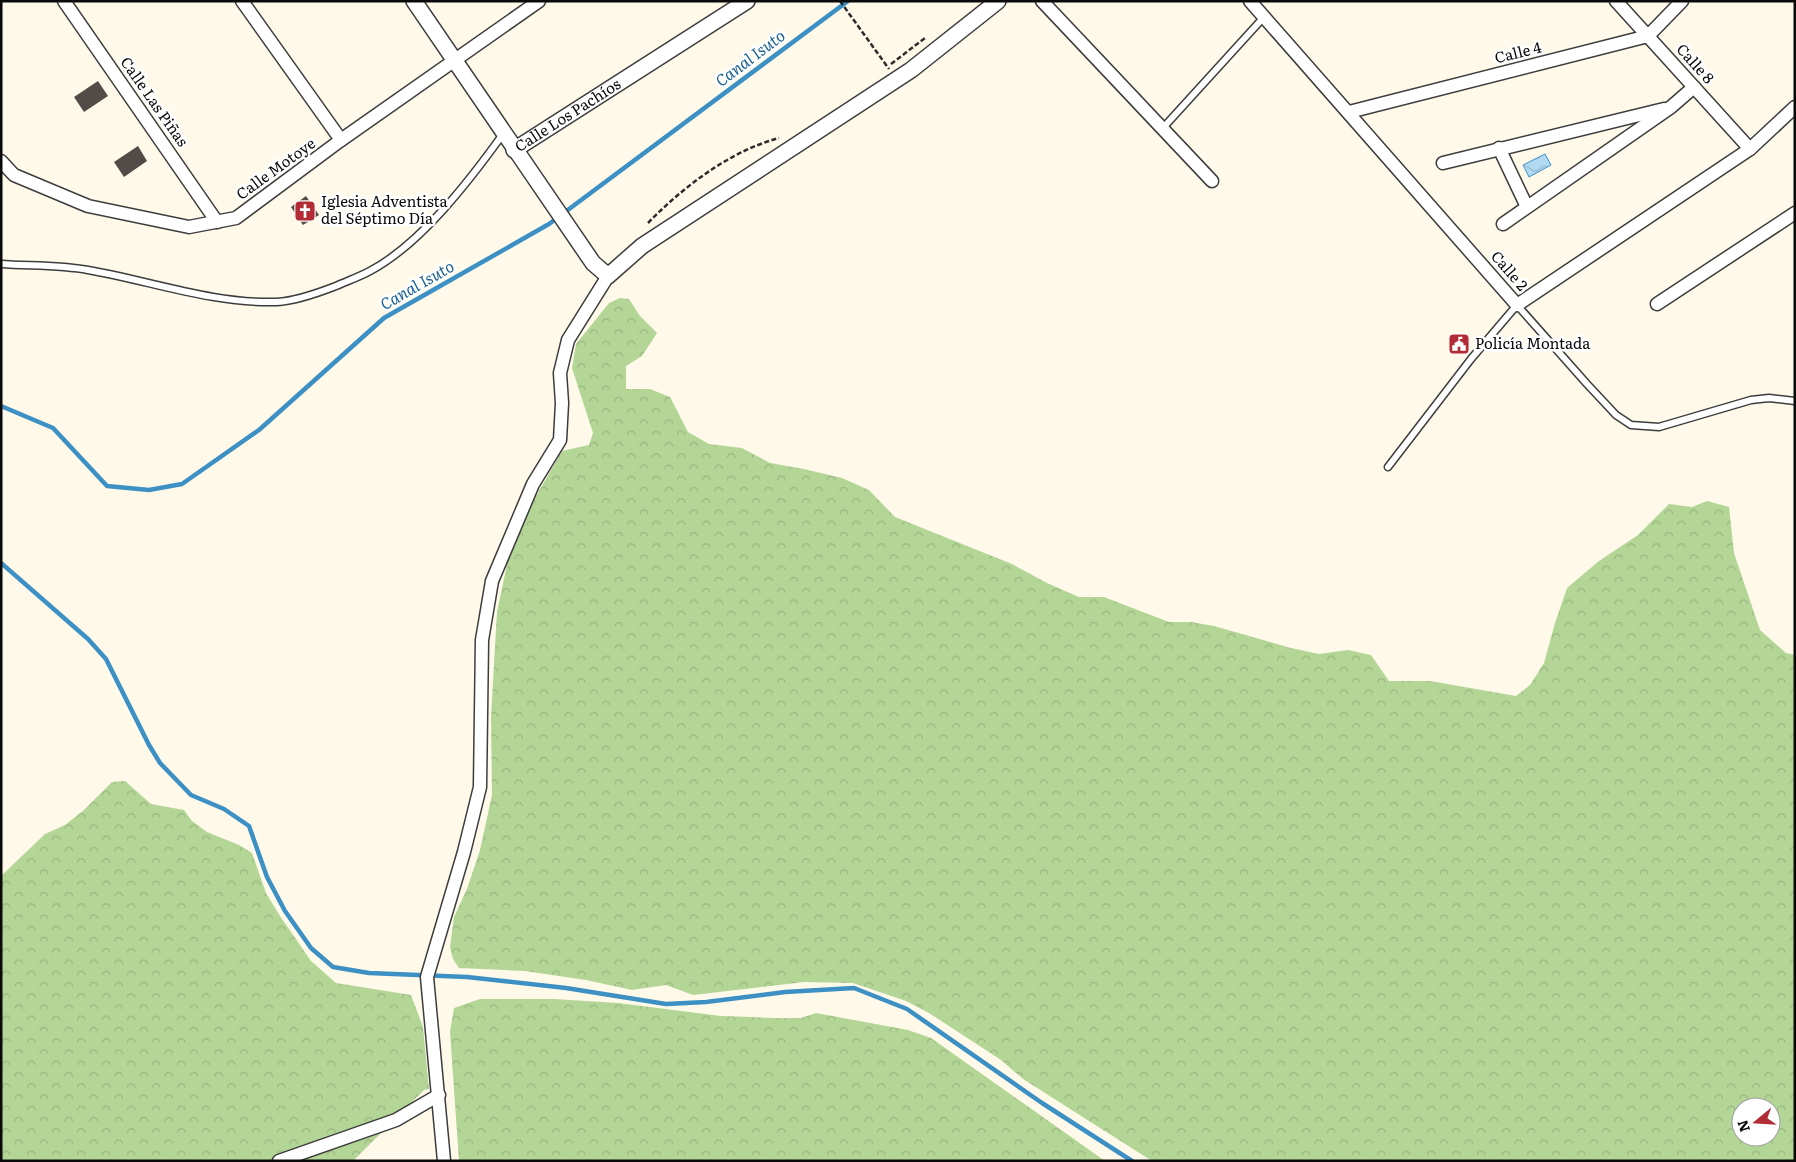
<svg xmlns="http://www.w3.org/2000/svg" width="1796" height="1162" font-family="Literata,serif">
<defs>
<pattern id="forest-crowns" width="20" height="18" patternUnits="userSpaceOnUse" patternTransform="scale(1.25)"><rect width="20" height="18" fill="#b3d596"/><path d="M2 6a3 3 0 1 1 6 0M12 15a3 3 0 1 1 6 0" fill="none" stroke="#99b680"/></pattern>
<pattern id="water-waves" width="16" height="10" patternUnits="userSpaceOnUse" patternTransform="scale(1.25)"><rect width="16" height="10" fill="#b1daf2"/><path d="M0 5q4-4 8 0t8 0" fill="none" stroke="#97bace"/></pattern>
</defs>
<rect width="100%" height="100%" fill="#fef9e9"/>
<!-- forest -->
<g fill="url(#forest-crowns)" fill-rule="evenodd">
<path d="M620,298L629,299L640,316L657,333L642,356L626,366V389H650L670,397L688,432L709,444L742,448L770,463L804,469L842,478L869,490L895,517L1012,564L1047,583L1079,597H1104L1169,622H1191L1214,626L1291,648L1319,654L1348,650L1371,655L1389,681H1430L1516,696L1530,685L1544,663L1555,623L1567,588L1599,561L1638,535L1669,504L1692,507L1707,501L1729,507L1734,553L1760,630L1786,653L1795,655V1161H1152L1023,1079L1001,1060L929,1013L906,1001L853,983L804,982L693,995L666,985L632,990L586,980L525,971L459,968L453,959L450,947L454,917L467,889L480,850L492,795L491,717L497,612L509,555L531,505L562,451L589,445L593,433L572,368L576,344L609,303ZM1741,1107H1771V1137H1741Z"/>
<polygon points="125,781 151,804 184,810 192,821 207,832 239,845 252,853 266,893 280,916 311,961 336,983 411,995 423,1027 429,1089 424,1090 353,1161 1,1161 1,876 45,834 65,825 84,810 112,782"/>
<polygon points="480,999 554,999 618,1003 721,1016 775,1018 801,1018 816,1013 908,1030 931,1038 1105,1161 459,1161 450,1032 454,1008"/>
</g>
<!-- water -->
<polygon fill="url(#water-waves)" stroke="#3c90c4" points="1545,154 1551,165 1529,177 1523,165"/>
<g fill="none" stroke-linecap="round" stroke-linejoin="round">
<!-- stream -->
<g stroke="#3c90c4" stroke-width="4.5">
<polyline points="1,406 53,428 107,486 149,490 182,484 259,430 384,318 549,224 848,1"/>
<polyline points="1,563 88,639 106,659 149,745 160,763 191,795 224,809 249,826 267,877 285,911 311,948 333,967 369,973 467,977 566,988 666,1004 706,1002 785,992 854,988 907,1009 1042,1103 1132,1161"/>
</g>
</g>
<!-- building -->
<g fill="#524b47">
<polygon points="98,81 108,96 84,112 74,97"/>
<polygon points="138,146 147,161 124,177 114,162"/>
<polygon points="306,196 319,215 303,225 291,207"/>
</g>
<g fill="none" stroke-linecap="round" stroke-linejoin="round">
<!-- service casing -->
<g stroke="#3d3d3d" stroke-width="9">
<g id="service">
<polyline points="1162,129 1264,17"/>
<path d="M1,264C30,266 60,265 88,270C151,281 213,304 277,302C296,301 318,293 336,286C347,281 359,277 370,271C421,244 470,180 503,134"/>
<polyline points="1388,467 1471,359 1517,305 1587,384 1616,415 1631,425 1659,427 1751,400 1769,398 1795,401"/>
</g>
</g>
<!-- minor casing -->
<g stroke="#3d3d3d" stroke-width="15">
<g id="minor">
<polyline points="64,1 217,222"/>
<polyline points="242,1 341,140"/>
<polyline points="1042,1 1212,181"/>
<polyline points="1250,1 1517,305 1750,149 1795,107"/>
<polyline points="1616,1 1750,149"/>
<polyline points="1349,112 1648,36 1682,1"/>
<polyline points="1499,148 1527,207"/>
<polyline points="1,161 14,175 88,206 189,227 236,218 341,140 539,1"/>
<polyline points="1443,163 1664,109"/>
<polyline points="1503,224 1671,107 1694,87"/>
<polyline points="1657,304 1795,213"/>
<polyline points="279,1161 396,1120 439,1095"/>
<polyline points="444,1161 427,977 464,852 480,787 482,640 492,581 533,484 560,440 562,403 560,373 568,340 608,276"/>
</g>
</g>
<!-- tertiary casing -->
<g stroke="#3d3d3d" stroke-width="18">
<g id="tertiary">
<polyline points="414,1 593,263 608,276 642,246 911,70 998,1"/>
<path id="s1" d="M514,150L747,1"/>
</g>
</g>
<!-- path -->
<g stroke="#2c2c2c" stroke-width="2.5" stroke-dasharray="5 2.5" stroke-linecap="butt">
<polyline points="840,1 889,69"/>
<polyline points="891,64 925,38"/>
<path d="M648,223C683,187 730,151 779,138"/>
</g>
<!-- service -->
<use href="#service" stroke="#fff" stroke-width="6"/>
<!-- minor -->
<use href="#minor" stroke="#fff" stroke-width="12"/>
<!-- tertiary -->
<use href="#tertiary" stroke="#fff" stroke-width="15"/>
</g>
<!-- icons -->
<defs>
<g id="church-square" transform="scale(1.125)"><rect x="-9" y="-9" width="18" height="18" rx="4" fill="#b12c34" stroke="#fff"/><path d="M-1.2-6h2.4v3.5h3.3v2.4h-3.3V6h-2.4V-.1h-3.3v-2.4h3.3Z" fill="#fff"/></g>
<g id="civic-square" transform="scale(1.125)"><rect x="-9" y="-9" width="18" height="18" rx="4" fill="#b12c34" stroke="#fff"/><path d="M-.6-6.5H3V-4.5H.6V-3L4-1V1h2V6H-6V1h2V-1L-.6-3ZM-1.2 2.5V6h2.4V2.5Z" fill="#fff"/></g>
</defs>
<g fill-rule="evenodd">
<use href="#church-square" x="305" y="211"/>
<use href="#civic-square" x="1459" y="344"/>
</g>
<g text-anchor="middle" stroke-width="5" stroke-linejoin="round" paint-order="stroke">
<!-- street labels -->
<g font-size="15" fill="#0a0a0a" stroke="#fff">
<text transform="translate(1518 53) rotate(-14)" y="5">Calle 4</text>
<text transform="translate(1695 64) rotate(48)" y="5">Calle 8</text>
<text transform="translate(154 102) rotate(55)" y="5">Calle Las Piñas</text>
<text dy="5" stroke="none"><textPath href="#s1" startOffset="64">Calle Los Pachíos</textPath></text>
<text transform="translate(276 169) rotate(-36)" y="5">Calle Motoye</text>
<text transform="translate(1509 271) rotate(49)" y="5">Calle 2</text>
</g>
<!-- poi labels -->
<g font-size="15" fill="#0a0a0a" stroke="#fff" text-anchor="start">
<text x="321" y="207">Iglesia Adventista<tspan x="321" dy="17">del Séptimo Día</tspan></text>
<text x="1475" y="349">Policía Montada</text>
</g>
<!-- water labels -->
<g font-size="16" font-style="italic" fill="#1c6193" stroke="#fff">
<text transform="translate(750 58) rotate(-37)" y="6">Canal Isuto</text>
<text transform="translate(417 285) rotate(-30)" y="6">Canal Isuto</text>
</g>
</g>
<!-- border -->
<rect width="1796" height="1162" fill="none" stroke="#0a0a0a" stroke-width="5"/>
<!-- north arrow -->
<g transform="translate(1756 1122) rotate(252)"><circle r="24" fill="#ffffff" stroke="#9d9d9d"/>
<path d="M0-4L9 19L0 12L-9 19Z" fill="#b12c34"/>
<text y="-8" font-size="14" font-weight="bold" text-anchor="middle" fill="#0a0a0a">N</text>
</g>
</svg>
